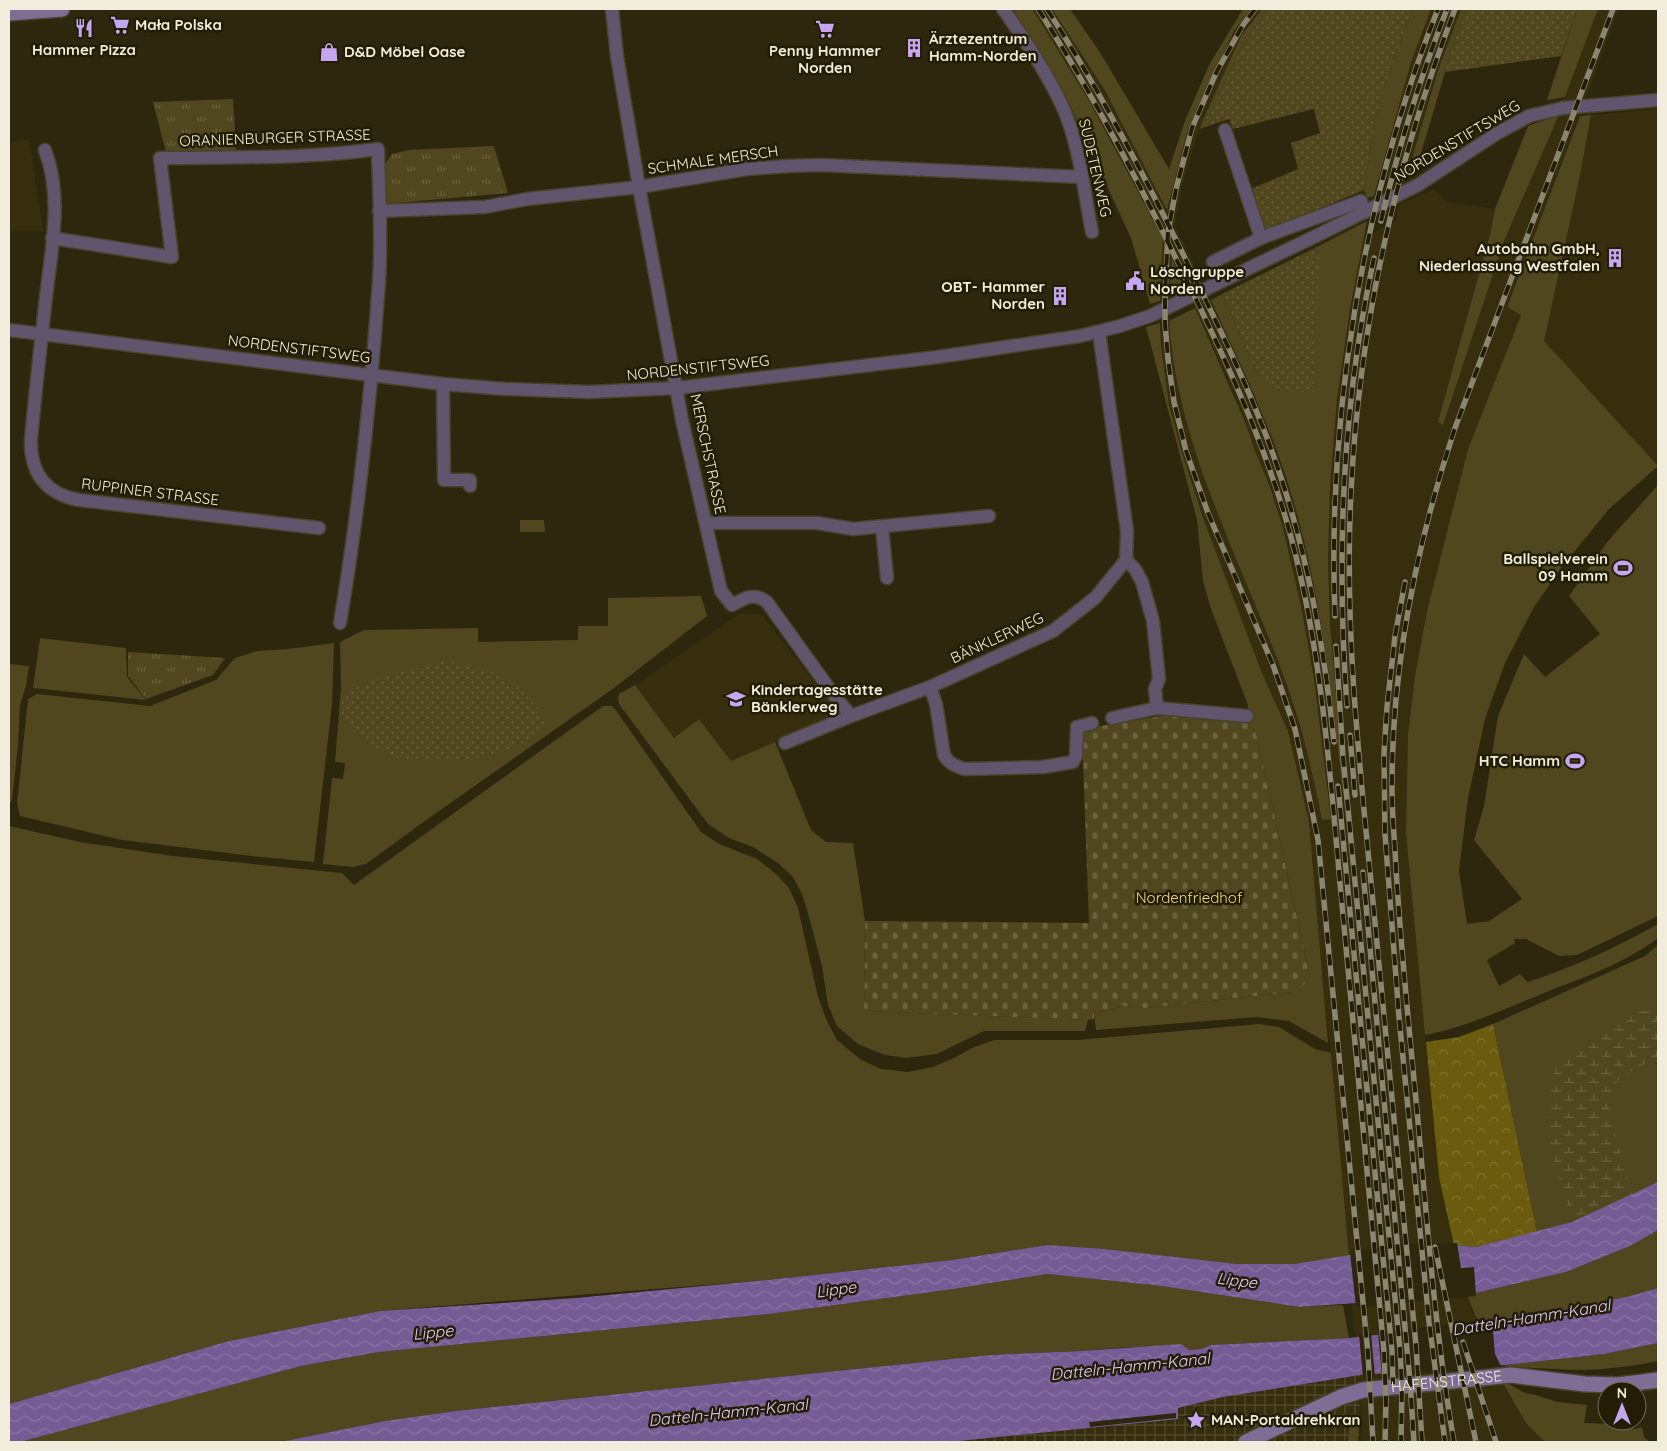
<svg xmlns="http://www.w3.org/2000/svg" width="1667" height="1451" font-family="Quicksand,sans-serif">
<defs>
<pattern id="industrial-grid" width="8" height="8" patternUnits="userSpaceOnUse" patternTransform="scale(1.25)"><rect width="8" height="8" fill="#362e0c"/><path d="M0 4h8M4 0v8" fill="none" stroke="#534d2f"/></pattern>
<pattern id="forest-crowns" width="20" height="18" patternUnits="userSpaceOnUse" patternTransform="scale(1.25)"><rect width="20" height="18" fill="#6b5b0f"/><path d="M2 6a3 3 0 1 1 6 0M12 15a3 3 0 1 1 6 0" fill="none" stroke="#807332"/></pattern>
<pattern id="wetland-marsh" width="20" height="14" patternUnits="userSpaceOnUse" patternTransform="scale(1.25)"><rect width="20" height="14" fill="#50471f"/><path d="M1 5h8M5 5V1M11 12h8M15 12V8" fill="none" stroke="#6a623f"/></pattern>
<pattern id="cemetery-stones" width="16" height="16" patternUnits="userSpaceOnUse" patternTransform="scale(1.25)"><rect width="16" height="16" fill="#50471f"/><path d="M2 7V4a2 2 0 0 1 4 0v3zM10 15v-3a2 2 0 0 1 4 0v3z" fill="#6a623f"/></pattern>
<pattern id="park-tufts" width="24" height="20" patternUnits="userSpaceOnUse" patternTransform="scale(1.25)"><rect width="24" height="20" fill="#50471f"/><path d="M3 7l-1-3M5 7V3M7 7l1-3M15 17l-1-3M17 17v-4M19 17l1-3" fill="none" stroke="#6a623f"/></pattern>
<pattern id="garden-dots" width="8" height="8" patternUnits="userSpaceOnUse" patternTransform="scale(1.25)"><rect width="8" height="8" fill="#50471f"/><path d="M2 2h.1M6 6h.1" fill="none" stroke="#6a623f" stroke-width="1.8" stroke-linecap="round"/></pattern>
<pattern id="water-waves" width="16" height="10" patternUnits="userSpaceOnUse" patternTransform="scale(1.25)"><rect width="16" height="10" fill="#755c95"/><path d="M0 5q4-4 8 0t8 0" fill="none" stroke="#8974a3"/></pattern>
</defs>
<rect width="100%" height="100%" fill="#2d270e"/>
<!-- built -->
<g fill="#362e0c" fill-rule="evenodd">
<path d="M1032,9H1052L1103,87L1167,209L1188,129L1234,31L1251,9H1262L1241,36L1199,129L1182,186L1175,226L1211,300L1264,417L1291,492L1311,563L1330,676L1344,795L1330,622L1328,560L1330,487L1337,399L1350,309L1364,237L1395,222L1399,205L1434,189L1447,202L1495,209L1490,234L1439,422L1504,241L1558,118L1598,9H1619L1507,307L1521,314L1468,449L1427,611L1415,676L1408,734L1406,833L1439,1177L1454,1245L1469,1303L1501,1380L1526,1423L1545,1442H1362L1361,1411L1332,1062L1323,991L1309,822L1304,802L1288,731L1262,673L1203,518L1181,449L1169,404L1161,346L1160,295L1163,239L1088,99ZM1172,259L1232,389L1246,424L1283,528L1301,606L1314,678L1330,819L1322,820L1306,740L1289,690L1260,615L1214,505L1192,439L1180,395L1170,323L1169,295Z"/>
<polygon points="1431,9 1461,9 1438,70 1408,170 1378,183 1411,62"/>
<polygon points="1658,109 1658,467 1544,341 1581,171 1591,115"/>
<polygon points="29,139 43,231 9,231 9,142"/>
<polygon points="741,613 762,615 838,712 837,716 731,761 699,719 674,738 635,685"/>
</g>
<!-- industrial -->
<polygon fill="url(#industrial-grid)" points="1360,1375 1359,1442 949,1442 1177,1419 1178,1408 1223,1397"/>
<!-- grass -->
<g fill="#50471f">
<polygon points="1013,9 1032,9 1035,13 1088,99 1157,227 1163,239 1160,301 1150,304 1131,238 1066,97"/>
<polygon points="1052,9 1070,9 1101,54 1169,169 1185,121 1209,65 1243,9 1251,9 1234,31 1188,129 1167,210 1103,87"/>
<polygon points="1262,9 1267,9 1239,52 1213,108 1199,129 1241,36"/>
<polygon points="1413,9 1431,9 1411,62 1374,196 1367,198 1364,190 1375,118 1395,55"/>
<polygon points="1461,9 1467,9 1457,32 1416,170 1406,179 1438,70"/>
<polygon points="1577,9 1598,9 1565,97 1547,100"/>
<polygon points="1559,115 1504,241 1443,425 1438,422 1490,234 1495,209 1528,126"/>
<path d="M1591,115L1581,171L1544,341L1658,466L1609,509L1564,564L1534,607L1505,663L1485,719L1468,798L1459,871L1467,924L1489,921L1522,899L1474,840L1484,806L1498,716L1524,654L1545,677L1600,634L1569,596L1608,541L1658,485V916L1577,955L1559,956L1526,939H1514L1515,943L1487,960L1499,986L1520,974L1527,982C1572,968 1617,947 1658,924V938C1624,964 1584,977 1544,993C1505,1009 1466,1027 1425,1035L1406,833L1408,734L1415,676L1427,611L1468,449L1521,315L1507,307L1580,116Z"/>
<path d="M1367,221L1350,309L1337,399L1330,487L1328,560L1330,622L1346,817C1333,708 1323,598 1291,493C1271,426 1240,364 1211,300L1222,294L1259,378L1319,253L1317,247Z"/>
<polygon points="1172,258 1184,288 1169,295"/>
<path d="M1195,308L1246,424L1254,448L1270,487L1283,528L1301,606L1314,678L1331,819L1322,820C1313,776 1304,734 1289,691C1246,569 1178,453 1169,321Z"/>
<polygon points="1160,323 1161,346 1169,404 1181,449 1203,518 1262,673 1288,731 1309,822 1328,1043 1289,1021 1256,1017 1096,1030 1094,1012 1107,1011 1123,1006 1145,1008 1292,992 1310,976 1256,733 1247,721 1248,705 1211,609 1203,581 1197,520 1146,327"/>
<polygon points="520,520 544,520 545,532 520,532"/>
<polygon points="701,596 707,616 614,688 422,823 366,864 353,867 323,864 332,778 343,779 345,763 335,762 341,689 340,642 364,630 478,628 478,642 578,640 578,626 608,626 608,598"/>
<polygon points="40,638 126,648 127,677 146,700 33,688"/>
<polygon points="334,643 332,704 314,862 261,857 122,840 20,816 17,804 28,699 37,694 150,706 216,680 235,658 257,651 288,649"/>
<polygon points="9,664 29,666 26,686 20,705 18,745 12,800 9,804"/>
<polygon points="635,685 674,738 699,719 731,761 775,742 811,830 826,842 853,843 865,921 864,1011 1088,1020 1085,1031 984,1031 937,1054 906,1058 885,1055 858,1044 837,1026 828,1005 822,966 808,913 802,894 793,877 778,863 753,847 729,838 708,824 619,704 618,699 619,694"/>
<polygon points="603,706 612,706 615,709 701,832 719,844 757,859 776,874 789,888 798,908 818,997 827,1021 837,1040 860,1059 881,1069 908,1072 933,1067 952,1059 972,1048 994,1040 1077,1040 1260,1024 1279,1027 1315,1049 1331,1053 1349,1256 1294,1264 1237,1264 1047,1245 952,1260 767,1280 380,1311 229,1341 9,1404 9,826 80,842 173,856 342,873 354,885"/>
<polygon points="1658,945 1658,1182 1572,1222 1537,1232 1493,1024 1645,956"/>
<polygon points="1658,1230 1658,1288 1630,1296 1519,1319 1478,1323 1467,1295 1566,1272 1630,1246"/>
<polygon points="1047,1274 1161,1286 1300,1307 1343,1305 1349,1338 1211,1345 1201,1349 1188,1350 1129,1347 1081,1351 990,1355 455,1411 385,1421 280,1442 20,1442 301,1366 379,1352 769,1314 954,1289"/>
<path d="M1658,1343V1361C1634,1366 1609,1369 1584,1370C1558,1370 1532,1367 1505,1367V1365L1604,1354Z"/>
<polygon points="1501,1380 1525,1393 1535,1395 1558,1402 1587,1405 1584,1423 1613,1424 1635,1429 1642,1427 1644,1437 1650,1442 1545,1442 1526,1423"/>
<polygon points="1360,1416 1358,1442 1348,1442 1350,1419"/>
</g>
<!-- forest -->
<polygon fill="url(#forest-crowns)" points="1493,1024 1537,1232 1476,1247 1454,1245 1439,1177 1426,1042 1459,1037"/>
<!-- wetland -->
<polygon fill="url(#wetland-marsh)" points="1658,1006 1658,1059 1638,1067 1620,1078 1609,1096 1611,1120 1632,1195 1572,1222 1552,1154 1547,1107 1555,1069 1587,1038 1629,1014"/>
<!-- cemetery -->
<polygon fill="url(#cemetery-stones)" points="1167,715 1247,721 1256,733 1310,976 1301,988 1292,992 1145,1008 1123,1006 1107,1011 1094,1012 1094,1019 1088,1020 864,1011 865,921 1089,923 1082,732 1088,728"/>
<!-- park -->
<g fill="url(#park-tufts)">
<polygon points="233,99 236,151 166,152 153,102"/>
<polygon points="494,146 508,193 385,204 384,166 392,154 409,150"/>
<polygon points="128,652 225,658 213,675 146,699 128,676"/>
</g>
<!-- garden -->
<g fill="url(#garden-dots)">
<polygon points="1267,9 1413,9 1395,55 1375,118 1364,190 1266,231 1251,189 1298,169 1291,143 1320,133 1314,109 1233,129 1229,119 1199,129 1213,108 1239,52"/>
<polygon points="1467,9 1577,9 1561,56 1445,72 1457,32"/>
<polygon points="1317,247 1319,253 1315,392 1285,392 1259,378 1222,294"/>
<path d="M446,661C464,665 495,670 510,681C526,693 538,708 550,724L535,738L507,750L470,760L399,758L376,749L342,714V697L370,680Z"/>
</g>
<!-- water -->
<g fill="url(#water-waves)">
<polygon points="1658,1182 1658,1230 1630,1246 1566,1272 1467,1295 1300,1307 1161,1286 1047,1274 954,1289 769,1314 379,1352 301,1366 20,1442 9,1442 9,1404 229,1341 380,1311 576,1298 767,1280 952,1260 1047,1245 1104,1249 1237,1264 1294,1264 1400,1247 1454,1245 1476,1247 1572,1222"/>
<polygon points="1658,1288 1658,1343 1604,1354 1505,1365 1360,1375 1223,1397 1178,1408 1178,1419 949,1442 280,1442 385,1421 455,1411 990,1355 1081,1351 1181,1344 1189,1350 1201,1349 1211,1345 1349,1338 1519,1319 1630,1296"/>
</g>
<!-- pier -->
<g fill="#2d270e">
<polygon points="1457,1243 1461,1268 1474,1267 1476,1296 1356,1307 1350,1253 1400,1244"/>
<polygon points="1492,1320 1495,1354 1501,1366 1506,1367 1382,1376 1378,1332"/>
<polygon points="1371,1333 1375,1377 1363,1377 1359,1335"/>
<polygon points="1176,1413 1176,1418 1090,1427 1089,1422"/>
</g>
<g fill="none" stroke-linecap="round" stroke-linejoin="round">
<!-- minor casing -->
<g stroke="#48432b" stroke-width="15">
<g id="minor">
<path d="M612,9L617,56L639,187L682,420L721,591L732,605C745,598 754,592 767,602L833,694L851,716"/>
<path d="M1003,9C1026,41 1048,74 1064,110C1080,148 1084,192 1092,232"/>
<polyline points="1225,130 1261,238"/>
<path d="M45,150C64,199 50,256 45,306C40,351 35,395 31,440C30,473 46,494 79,500L319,528"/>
<polyline points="379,211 485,207 527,199 639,187 747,169 788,166 821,165 1082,177"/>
<path d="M52,238L172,257L160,158C233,157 306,159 378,149C379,193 382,238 379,281C371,395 359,510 340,623"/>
<polyline points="1213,262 1261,238 1361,201 1365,212"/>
<polyline points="9,330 443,384 505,389 589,392 677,388 938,357 1080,336 1120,326 1150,316 1322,233 1418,185 1496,134 1529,116 1563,108 1658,100"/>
<polyline points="443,384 444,480 470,480 470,486"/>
<polyline points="706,523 817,523 853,529 989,516"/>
<polyline points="882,527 887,578"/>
<polyline points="1126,560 1135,569 1142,582 1153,621 1159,679 1155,689 1157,708"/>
<path d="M930,687L936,704L944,755C949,764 956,766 964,769L1043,767L1073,762L1076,756L1077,727L1092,723"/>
<polyline points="1112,718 1157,708 1247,716"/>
<polyline points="785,743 851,716 930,687 1053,631 1095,598 1126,560 1127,531 1099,332"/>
</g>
</g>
<!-- secondary casing -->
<g stroke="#48432b" stroke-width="18">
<g id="secondary">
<polyline points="9,13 62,9"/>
<path id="s1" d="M1246,1442L1341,1397L1363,1390L1511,1375L1585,1384L1618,1385L1658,1380"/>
</g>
</g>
<!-- minor -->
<use href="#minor" stroke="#5f556d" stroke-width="12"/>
<!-- secondary -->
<use href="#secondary" stroke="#7e6e95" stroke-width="15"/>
<!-- rail casing -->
<g stroke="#8b8672" stroke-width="5.5">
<g id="rail">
<path d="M1038,9C1093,94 1140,184 1184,275C1226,360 1266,445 1291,537C1322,653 1330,774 1341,894C1356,1046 1370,1199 1384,1352L1386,1401L1385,1442"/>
<path d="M1047,9C1097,86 1140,167 1181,250C1214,317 1249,386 1274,457C1307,549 1324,645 1334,742"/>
<polyline points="1255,9 1243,25 1217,71 1192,128 1176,189 1168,232 1165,295 1165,323 1168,359 1174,402 1186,451 1208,513 1273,665 1295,729 1318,840 1368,1354 1373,1442"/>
<path d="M1381,221C1398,149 1420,78 1447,9"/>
<polyline points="1405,582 1395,636 1387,707 1384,753 1385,834 1399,1017 1429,1322 1445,1442"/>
<path d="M1335,616C1327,413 1363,197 1438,9"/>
<polyline points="1336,646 1343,757 1400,1350 1402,1387 1401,1442"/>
<path d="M1347,706C1336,556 1342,405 1374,258"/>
<polyline points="1350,735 1355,795"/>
<polyline points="1338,786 1392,1351 1393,1384"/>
<polyline points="1363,872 1410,1382 1414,1442"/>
<polyline points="1435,1247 1476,1442"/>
<polyline points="1463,1342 1496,1442"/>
<path d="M1422,1442L1416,1346C1401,1195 1387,1043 1372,892C1359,759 1344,626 1351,492C1359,326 1396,163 1455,9"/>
<path d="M1454,1442C1435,1333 1427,1221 1417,1110C1409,1030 1401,949 1396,869C1395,843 1392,817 1392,792C1391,667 1416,546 1455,428L1613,9"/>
</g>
</g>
<!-- rail -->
<use href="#rail" stroke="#231d05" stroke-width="4" stroke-dasharray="11" stroke-linecap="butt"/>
</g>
<!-- icons -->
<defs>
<g id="supermarket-bare" transform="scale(1.5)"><path d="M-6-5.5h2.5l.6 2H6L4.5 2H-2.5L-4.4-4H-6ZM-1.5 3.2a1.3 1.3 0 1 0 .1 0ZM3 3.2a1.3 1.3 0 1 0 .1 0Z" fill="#c6a6f0" stroke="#231d05" stroke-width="2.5" paint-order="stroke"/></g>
<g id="restaurant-bare" transform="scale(1.5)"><path d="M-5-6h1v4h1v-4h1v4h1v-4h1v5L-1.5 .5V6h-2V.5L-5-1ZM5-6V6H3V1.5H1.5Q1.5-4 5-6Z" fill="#c6a6f0" stroke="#231d05" stroke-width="2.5" paint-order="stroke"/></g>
<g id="building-bare" transform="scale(1.5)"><path d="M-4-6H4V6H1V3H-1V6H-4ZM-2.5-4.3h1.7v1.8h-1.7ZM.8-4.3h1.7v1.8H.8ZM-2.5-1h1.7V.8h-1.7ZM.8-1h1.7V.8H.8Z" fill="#c6a6f0" stroke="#231d05" stroke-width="2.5" paint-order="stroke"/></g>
<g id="shop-bare" transform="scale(1.5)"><path d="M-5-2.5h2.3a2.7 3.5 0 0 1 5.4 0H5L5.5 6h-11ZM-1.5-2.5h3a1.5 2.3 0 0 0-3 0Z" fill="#c6a6f0" stroke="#231d05" stroke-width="2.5" paint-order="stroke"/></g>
<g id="civic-bare" transform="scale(1.5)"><path d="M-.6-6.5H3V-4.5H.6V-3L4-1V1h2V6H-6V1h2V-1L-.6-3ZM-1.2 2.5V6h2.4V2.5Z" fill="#c6a6f0" stroke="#231d05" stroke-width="2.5" paint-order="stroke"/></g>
<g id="stadium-bare" transform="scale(1.5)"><path d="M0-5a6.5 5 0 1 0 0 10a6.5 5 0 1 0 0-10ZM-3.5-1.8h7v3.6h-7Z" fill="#c6a6f0" stroke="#231d05" stroke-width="2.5" paint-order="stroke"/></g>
<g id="school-bare" transform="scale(1.5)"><path d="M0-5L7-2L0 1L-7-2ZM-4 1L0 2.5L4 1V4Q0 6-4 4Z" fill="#c6a6f0" stroke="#231d05" stroke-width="2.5" paint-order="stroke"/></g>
<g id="sight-bare" transform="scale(1.5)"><path d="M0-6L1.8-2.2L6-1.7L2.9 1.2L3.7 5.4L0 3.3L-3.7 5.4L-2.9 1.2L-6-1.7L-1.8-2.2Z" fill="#c6a6f0" stroke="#231d05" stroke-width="2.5" paint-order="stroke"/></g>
</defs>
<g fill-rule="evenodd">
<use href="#supermarket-bare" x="120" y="25"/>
<use href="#restaurant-bare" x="84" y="28"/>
<use href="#supermarket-bare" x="825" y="29"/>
<use href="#building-bare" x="914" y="48"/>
<use href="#shop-bare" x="329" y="52"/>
<use href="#building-bare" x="1615" y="258"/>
<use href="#civic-bare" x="1135" y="281"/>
<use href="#building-bare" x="1060" y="296"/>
<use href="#stadium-bare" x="1623" y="568"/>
<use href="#school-bare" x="736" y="699"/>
<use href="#stadium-bare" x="1575" y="761"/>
<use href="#sight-bare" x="1196" y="1420"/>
</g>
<g text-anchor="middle" stroke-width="5" stroke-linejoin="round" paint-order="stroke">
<!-- poi labels -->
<g font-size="15" font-weight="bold" fill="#f0eddd" stroke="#231d05" text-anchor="start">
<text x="135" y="30">Mała Polska</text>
<text x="929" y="44">Ärztezentrum<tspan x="929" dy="17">Hamm-Norden</tspan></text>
<text x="84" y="55" text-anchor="middle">Hammer Pizza</text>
<text x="825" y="56" text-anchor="middle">Penny Hammer<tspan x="825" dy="17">Norden</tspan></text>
<text x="344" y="57">D&amp;D Möbel Oase</text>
<text x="1600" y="254" text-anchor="end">Autobahn GmbH,<tspan x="1600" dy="17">Niederlassung Westfalen</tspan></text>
<text x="1150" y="277">Löschgruppe<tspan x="1150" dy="17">Norden</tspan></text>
<text x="1045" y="292" text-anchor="end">OBT- Hammer<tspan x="1045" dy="17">Norden</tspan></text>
<text x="1608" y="564" text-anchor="end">Ballspielverein<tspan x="1608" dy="17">09 Hamm</tspan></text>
<text x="751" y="695">Kindertagesstätte<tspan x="751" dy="17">Bänklerweg</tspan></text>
<text x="1560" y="766" text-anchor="end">HTC Hamm</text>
<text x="1211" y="1425">MAN-Portaldrehkran</text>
</g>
<!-- street labels -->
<g font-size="15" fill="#f0eddd" stroke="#231d05">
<text transform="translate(275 138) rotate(-2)" y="5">ORANIENBURGER STRASSE</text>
<text transform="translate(1457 141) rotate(-31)" y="5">NORDENSTIFTSWEG</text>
<text transform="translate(713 160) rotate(-8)" y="5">SCHMALE MERSCH</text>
<text transform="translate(1095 168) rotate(77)" y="5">SUDETENWEG</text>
<text transform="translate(299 349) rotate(7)" y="5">NORDENSTIFTSWEG</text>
<text transform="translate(698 368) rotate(-6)" y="5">NORDENSTIFTSWEG</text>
<text transform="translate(708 454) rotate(78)" y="5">MERSCHSTRASSE</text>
<text transform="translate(150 492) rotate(7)" y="5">RUPPINER STRASSE</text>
<text transform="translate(997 638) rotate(-25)" y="5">BÄNKLERWEG</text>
<text dy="5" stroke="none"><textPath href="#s1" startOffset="212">HAFENSTRASSE</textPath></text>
</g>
<!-- park labels -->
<g font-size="15" fill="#f2db79" stroke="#231d05">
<text x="1189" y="903">Nordenfriedhof</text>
</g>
<!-- water labels -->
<g font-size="16" font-style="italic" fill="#e0cbfe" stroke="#231d05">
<text transform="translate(1237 1280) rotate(7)" y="6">Lippe</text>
<text transform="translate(836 1289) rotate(-8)" y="6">Lippe</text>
<text transform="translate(1531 1317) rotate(-9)" y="6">Datteln-Hamm-Kanal</text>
<text transform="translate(433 1332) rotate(-6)" y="6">Lippe</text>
<text transform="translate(1130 1366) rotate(-6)" y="6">Datteln-Hamm-Kanal</text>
<text transform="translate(728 1412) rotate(-6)" y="6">Datteln-Hamm-Kanal</text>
</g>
</g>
<!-- border -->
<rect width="1667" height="1451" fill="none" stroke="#f0eddd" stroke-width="20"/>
<!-- north arrow -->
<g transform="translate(1622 1406)"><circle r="24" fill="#231d05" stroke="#75705b"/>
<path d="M0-4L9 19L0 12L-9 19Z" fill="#c6a6f0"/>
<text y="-8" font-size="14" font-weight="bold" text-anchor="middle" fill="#f0eddd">N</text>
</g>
</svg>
